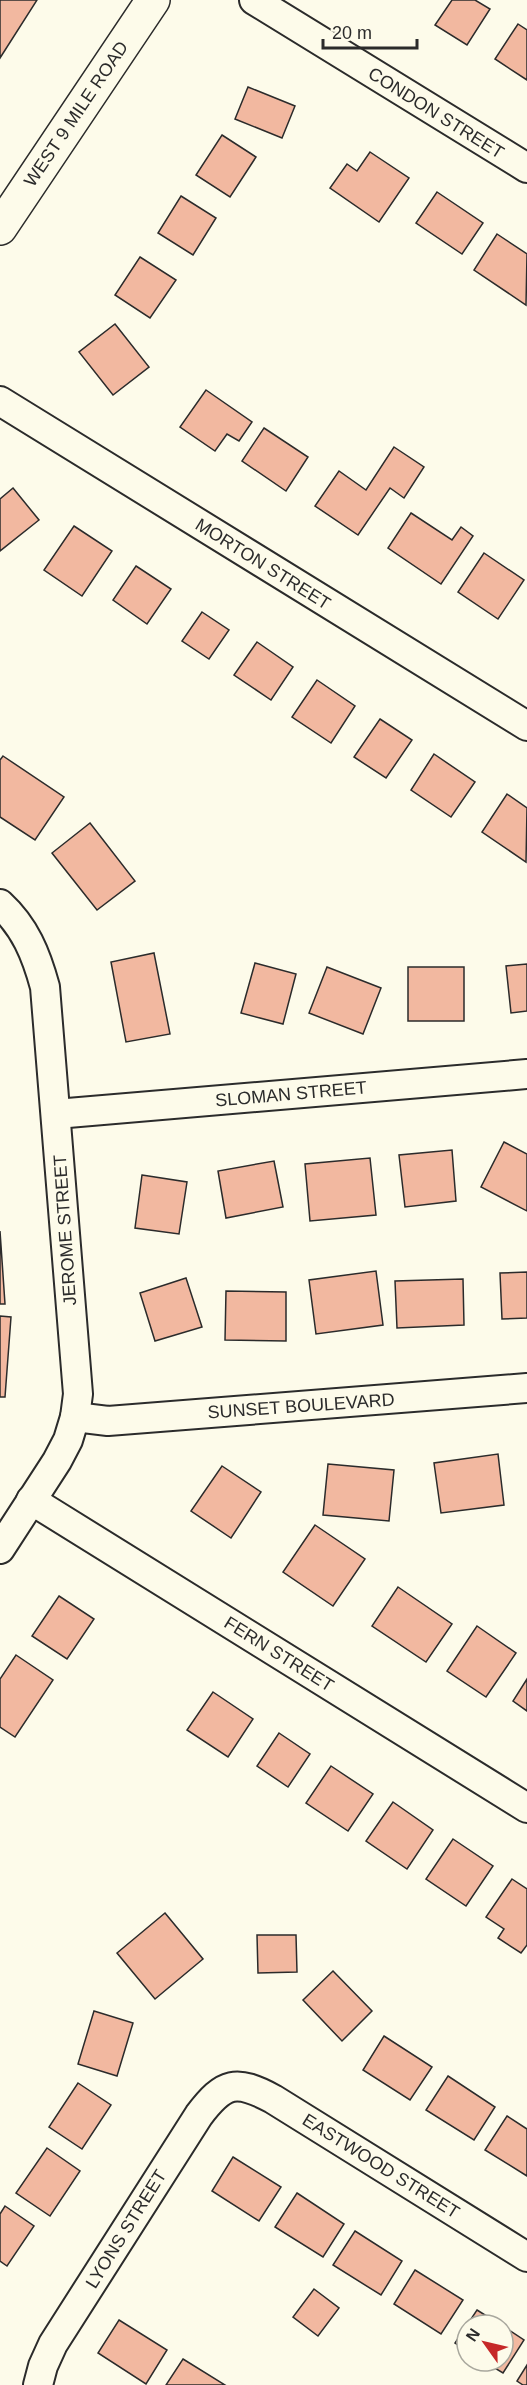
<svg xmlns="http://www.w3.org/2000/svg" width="527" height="2385" font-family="Helvetica,sans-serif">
<rect width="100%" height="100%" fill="#fdfbea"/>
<!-- building -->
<g fill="#f2b8a0" stroke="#2b2b2b" stroke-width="1.5">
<polygon points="0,0 37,0 0,58"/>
<polygon points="452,0 475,0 490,9 467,45 435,25"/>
<polygon points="518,24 527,30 527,80 495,59"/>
<polygon points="248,87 295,106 282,138 235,119"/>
<polygon points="222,135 256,157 230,197 196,175"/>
<polygon points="370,152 409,178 379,222 330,188 347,164 357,171"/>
<polygon points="437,192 483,223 462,254 416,223"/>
<polygon points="181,196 216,218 193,255 158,233"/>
<polygon points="497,234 527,254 526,305 474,270"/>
<polygon points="140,257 176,280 150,318 115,295"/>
<polygon points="115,324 149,367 113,395 79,352"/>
<polygon points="206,390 252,422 239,441 227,434 215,451 180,427"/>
<polygon points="264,428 308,457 286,491 242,461"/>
<polygon points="394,447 424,467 404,498 390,488 358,535 315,506 339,471 366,490"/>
<polygon points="13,488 39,520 0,551 0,499"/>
<polygon points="411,513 452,540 461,527 473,536 441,584 388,548"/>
<polygon points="74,526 112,551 82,596 44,570"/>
<polygon points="484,553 524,580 498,619 458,592"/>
<polygon points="136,566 171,589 147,624 113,600"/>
<polygon points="202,612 229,630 209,659 182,641"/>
<polygon points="257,642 293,667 271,700 234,675"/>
<polygon points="317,680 355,706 331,743 292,717"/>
<polygon points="380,719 412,740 386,778 354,757"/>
<polygon points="434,754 475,782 451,817 411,790"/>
<polygon points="3,756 64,797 35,840 0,817 0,760"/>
<polygon points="507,794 527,808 526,862 482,832"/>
<polygon points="90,823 135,881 97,910 52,853"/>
<polygon points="154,953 170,1034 126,1042 111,962"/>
<polygon points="255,963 296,974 283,1024 241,1013"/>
<polygon points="527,964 527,1011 511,1013 506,966"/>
<polygon points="327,967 381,988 363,1034 309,1013"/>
<rect x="408" y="967" width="56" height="54"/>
<polygon points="504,1142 527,1154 527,1211 481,1187"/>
<polygon points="452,1150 456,1201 405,1207 399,1155"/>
<polygon points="370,1158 376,1215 310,1221 305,1164"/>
<polygon points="274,1161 283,1207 226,1218 218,1171"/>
<polygon points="142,1175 187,1182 179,1234 135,1228"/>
<polygon points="0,1231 5,1304 0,1304"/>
<polygon points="376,1271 383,1325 316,1334 309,1280"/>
<polygon points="527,1272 527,1318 502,1319 500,1273"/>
<polygon points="186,1278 202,1327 155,1341 140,1293"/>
<polygon points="463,1279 464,1325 397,1328 395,1281"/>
<polygon points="226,1291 286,1292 286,1341 225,1340"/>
<polygon points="0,1316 11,1317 5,1397 0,1397"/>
<polygon points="498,1454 504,1505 441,1513 434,1463"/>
<polygon points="328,1464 394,1470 389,1521 323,1515"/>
<polygon points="222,1466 261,1492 231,1538 191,1511"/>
<polygon points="315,1525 365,1559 333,1606 283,1572"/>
<polygon points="398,1587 452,1624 426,1662 372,1626"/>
<polygon points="59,1596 94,1619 67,1659 32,1636"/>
<polygon points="477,1626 516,1653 486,1697 447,1671"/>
<polygon points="16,1655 53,1680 15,1737 0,1727 0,1679"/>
<polygon points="527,1679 527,1711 513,1701"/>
<polygon points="213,1692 253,1719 228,1757 187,1730"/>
<polygon points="279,1733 310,1754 288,1787 257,1766"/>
<polygon points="331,1766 373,1794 348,1831 306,1803"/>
<polygon points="393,1802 433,1830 407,1869 366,1841"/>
<polygon points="453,1839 493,1866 466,1906 426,1879"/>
<polygon points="512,1879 527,1889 527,1945 521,1953 498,1938 504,1929 486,1917"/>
<polygon points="165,1913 203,1959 155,1999 117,1953"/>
<polygon points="257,1935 296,1935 297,1972 258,1973"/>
<polygon points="333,1971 372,2011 342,2041 303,2000"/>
<polygon points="94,2011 133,2023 117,2076 78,2064"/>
<polygon points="384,2036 432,2067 410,2100 363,2070"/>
<polygon points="448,2076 495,2107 474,2140 426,2110"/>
<polygon points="78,2083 111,2105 82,2149 49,2127"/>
<polygon points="507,2116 527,2129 527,2176 485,2150"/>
<polygon points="47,2148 80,2171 50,2216 16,2193"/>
<polygon points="233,2157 281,2187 259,2221 212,2191"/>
<polygon points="297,2193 344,2224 323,2257 275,2227"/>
<polygon points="5,2206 34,2226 7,2266 0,2261 0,2214"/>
<polygon points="355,2231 402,2261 381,2295 333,2265"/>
<polygon points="415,2270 463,2300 441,2334 394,2304"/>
<polygon points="314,2289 339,2308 318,2336 293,2317"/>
<polygon points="477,2310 501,2325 467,2325 467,2351 455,2343"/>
<polygon points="119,2320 167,2350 146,2384 98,2353"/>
<polygon points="503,2326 524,2340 503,2373 483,2361 503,2361"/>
<polygon points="183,2359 225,2385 166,2385"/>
<polygon points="527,2365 527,2385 523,2385 517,2381"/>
</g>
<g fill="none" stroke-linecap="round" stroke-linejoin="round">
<!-- minor casing -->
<g stroke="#2b2b2b" stroke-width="32">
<g id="minor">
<polyline points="254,0 527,168"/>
<polyline points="0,401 527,726"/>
<path d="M0,904C25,927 36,954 45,987L78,1394L75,1417L68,1440L57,1461L0,1549"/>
<polyline points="56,1114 527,1074"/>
<polyline points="75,1417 108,1421 527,1388"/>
<polyline points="31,1500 527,1808"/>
<path d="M38,2385L43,2366L53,2344L199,2115C224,2082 236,2079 273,2099L527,2257"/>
</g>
</g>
<!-- secondary casing -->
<g stroke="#2b2b2b" stroke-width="36">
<polyline id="secondary" points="0,228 153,0"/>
</g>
<!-- minor -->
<use href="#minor" stroke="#fdfbea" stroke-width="28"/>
<!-- secondary -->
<use href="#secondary" stroke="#fdfbea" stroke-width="33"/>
</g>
<g text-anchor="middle" stroke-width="4.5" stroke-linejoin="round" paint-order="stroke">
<!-- street labels -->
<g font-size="18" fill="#2b2b2b" stroke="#fdfbea">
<text transform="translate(436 113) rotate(32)" y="6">CONDON STREET</text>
<text transform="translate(76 114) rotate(-56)" y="6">WEST 9 MILE ROAD</text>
<text transform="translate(263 564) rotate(32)" y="6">MORTON STREET</text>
<text transform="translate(291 1094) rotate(-5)" y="6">SLOMAN STREET</text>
<text transform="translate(65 1230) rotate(-94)" y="6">JEROME STREET</text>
<text transform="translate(301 1406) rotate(-4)" y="6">SUNSET BOULEVARD</text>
<text transform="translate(279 1654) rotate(32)" y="6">FERN STREET</text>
<text transform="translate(381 2166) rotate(32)" y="6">EASTWOOD STREET</text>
<text transform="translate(126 2229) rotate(-58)" y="6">LYONS STREET</text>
</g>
</g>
<!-- north arrow -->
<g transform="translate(485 2343) rotate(304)"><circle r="28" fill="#fdfbea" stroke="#a9a89e" stroke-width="1.5"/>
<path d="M0-4.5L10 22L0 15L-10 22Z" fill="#c62828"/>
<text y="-9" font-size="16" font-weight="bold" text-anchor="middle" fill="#2b2b2b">N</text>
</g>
<!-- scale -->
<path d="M323 39v9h94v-9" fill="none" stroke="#2b2b2b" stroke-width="3"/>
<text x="332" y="39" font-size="18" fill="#2b2b2b" stroke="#fdfbea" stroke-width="4.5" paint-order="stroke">20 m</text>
</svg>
